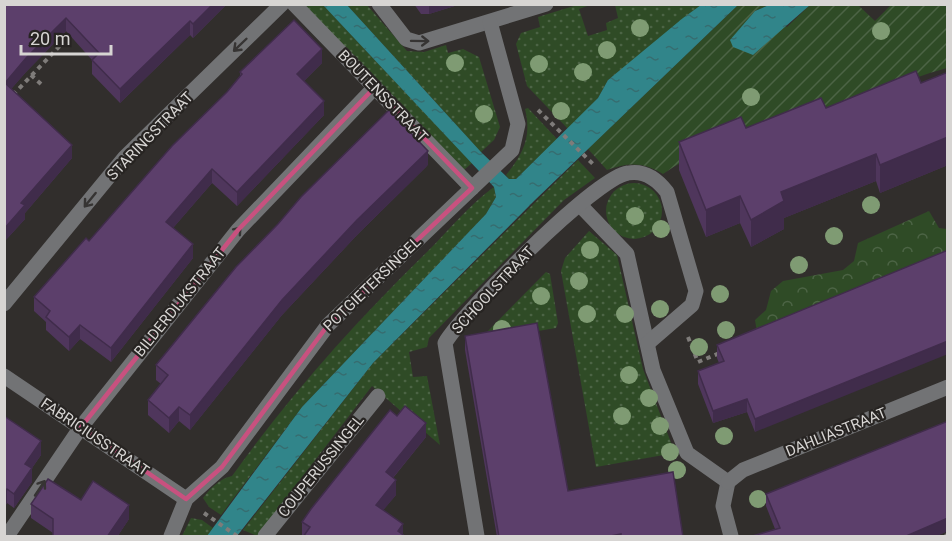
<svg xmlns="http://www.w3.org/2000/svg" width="952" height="541" font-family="Roboto,sans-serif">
<defs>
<pattern id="grass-dots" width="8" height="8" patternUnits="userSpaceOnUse" patternTransform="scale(1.5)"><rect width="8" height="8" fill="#2f4b26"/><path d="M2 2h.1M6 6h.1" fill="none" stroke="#4c6445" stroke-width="1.8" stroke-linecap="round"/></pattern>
<pattern id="forest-crowns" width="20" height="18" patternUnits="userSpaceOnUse" patternTransform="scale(1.5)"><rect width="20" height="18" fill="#2f4b26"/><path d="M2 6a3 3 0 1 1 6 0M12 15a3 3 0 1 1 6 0" fill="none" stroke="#4c6445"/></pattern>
<pattern id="garden-furrows" width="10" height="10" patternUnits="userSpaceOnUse" patternTransform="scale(1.5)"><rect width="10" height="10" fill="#2f4b26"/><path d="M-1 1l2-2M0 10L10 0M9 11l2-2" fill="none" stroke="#4c6445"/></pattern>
<pattern id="water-ripples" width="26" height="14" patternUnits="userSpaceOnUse" patternTransform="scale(1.5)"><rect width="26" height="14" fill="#31858a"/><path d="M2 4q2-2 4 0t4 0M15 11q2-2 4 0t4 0" fill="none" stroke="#366d70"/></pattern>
</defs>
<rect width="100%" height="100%" fill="#312e2c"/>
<!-- grass -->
<g fill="url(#grass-dots)">
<polygon points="302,5 323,5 472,163 464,170"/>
<polygon points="347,5 367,5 407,51 424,52 446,45 448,53 463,49 479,57 500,127 494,140 481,152"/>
<polygon points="577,5 590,5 579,9 588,36 607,30 606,23 618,18 615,5 701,5 608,80 598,98 568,129 527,86 516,44 521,33 540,27 538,17"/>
<path d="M528,108L557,139L516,179H509L506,175C523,154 532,137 525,109Z"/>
<polygon points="578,160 595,178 564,200 429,338 427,347 409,352 413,377 427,376 440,445 372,386 257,536 243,530 373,363"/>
<circle cx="634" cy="211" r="28"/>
<path d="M494,187L496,197L486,214L302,407L221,515L209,507L203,498C210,489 220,478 232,476C290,395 356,321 428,251C449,230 470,204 494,187Z"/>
<polygon points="589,231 617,255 643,369 675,453 596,467 561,271 565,258"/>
<polygon points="546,272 550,274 558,323 556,328 484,340 484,335"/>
<polygon points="191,518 202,520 213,528 207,536 182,536"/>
</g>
<!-- forest -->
<polygon fill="url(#forest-crowns)" points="929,211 939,228 947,229 947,256 757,332 755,320 766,310 771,291 783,281 843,270 854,261 858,243"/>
<!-- garden -->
<path fill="url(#garden-furrows)" d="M738,5H769L755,11L787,27L810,5H858L875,21L891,5H947V68C903,79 862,103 818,117C767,133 708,142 663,174C644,162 628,162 607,170L588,149Z"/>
<!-- water -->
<g fill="url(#water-ripples)">
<polygon points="323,5 347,5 481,152 509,179 516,179 598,98 608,80 683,18 701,5 738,5 535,200 373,363 237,536 207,536 302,407 486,214 496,197 494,187"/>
<polygon points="769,5 810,5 753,55 733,47 730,40 755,11"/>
</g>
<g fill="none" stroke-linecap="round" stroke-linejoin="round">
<!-- path -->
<g stroke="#7f7c7a" stroke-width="4" stroke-dasharray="4.5 4.5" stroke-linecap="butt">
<polyline points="31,75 42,85"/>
<polyline points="13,95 72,33"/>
<polyline points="538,110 595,166"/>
<polyline points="688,337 698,362 722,352"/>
<polyline points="204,513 237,536"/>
<polyline points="945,536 948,535"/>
</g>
<!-- minor -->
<g stroke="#727375" stroke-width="15">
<polyline points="294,4 472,188"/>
<polyline points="379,4 406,39 419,43 546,4"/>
<polyline points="580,205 627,254 653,370 687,453 728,482 723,506 731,536"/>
<polyline points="4,304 125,157 282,4"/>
<polyline points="4,376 186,499"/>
<polyline points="728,482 743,470 948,387"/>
<polyline points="7,536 81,427 238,230 375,87"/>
<polyline points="171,536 186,499 222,467 328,325 512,150 518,124 490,22"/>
<polyline points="265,536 378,396"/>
<path d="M477,536L445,343C464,311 595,178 628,173C644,170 657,179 667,192L696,291L692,305L648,343"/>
</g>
</g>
<!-- trees -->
<g fill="#7f9b73">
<circle cx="640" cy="28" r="9"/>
<circle cx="881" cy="31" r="9"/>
<circle cx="607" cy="50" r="9"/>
<circle cx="455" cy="63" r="9"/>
<circle cx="539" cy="64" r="9"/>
<circle cx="583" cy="72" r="9"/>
<circle cx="751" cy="97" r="9"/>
<circle cx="561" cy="111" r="9"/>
<circle cx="484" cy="114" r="9"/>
<circle cx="871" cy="205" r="9"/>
<circle cx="635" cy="216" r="9"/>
<circle cx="661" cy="229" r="9"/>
<circle cx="834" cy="236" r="9"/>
<circle cx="590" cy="250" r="9"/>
<circle cx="799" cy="265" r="9"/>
<circle cx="579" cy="281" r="9"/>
<circle cx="720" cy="294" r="9"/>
<circle cx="541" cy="296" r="9"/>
<circle cx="660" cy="309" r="9"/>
<circle cx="587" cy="314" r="9"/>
<circle cx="625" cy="314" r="9"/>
<circle cx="502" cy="329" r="9"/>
<circle cx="726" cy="330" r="9"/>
<circle cx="699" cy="347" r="9"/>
<circle cx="629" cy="375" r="9"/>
<circle cx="649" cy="398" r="9"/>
<circle cx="622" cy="416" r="9"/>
<circle cx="660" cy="426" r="9"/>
<circle cx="724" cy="436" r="9"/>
<circle cx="670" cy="452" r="9"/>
<circle cx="677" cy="470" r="9"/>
<circle cx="758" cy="499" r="9"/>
</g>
<!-- wall -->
<g fill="#4f365c">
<polygon points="4,4 227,4 193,38 190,35 120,103 92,74 92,60 66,31 26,72 11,89 72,158 25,213 25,219 4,242"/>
<polygon points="414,4 461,4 429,14 421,14"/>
<polygon points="322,63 304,81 324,115 237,206 212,183 173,228 193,258 111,362 80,339 69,351 46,330 46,322 34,311 34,297 89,241 227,92 240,76 240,72"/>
<polygon points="948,72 948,165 880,193 876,181 784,218 784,229 751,247 740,223 706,237 679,170 679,142 746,128 826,108 921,83"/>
<polygon points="428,165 357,235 282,315 190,430 179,421 169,433 148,415 148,400 161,384 156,380 156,365"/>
<polygon points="948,250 755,432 747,412 713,423 698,384 698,371 719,363 717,358 717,345"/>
<polygon points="465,336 568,491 683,537 497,537 465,350"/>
<polygon points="4,416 41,455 32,468 32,482 14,508 7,503 4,508"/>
<polygon points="397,416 426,437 393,478 396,495 383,510 302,536 302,522"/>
<polygon points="948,421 948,531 934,537 749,537 775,529 766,506 766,494"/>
<polygon points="81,500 129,519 117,537 53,537 53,533 31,518 31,504"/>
</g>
<!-- shaded-wall -->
<g fill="#402c4b">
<polygon points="213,4 227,4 193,38 193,24"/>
<polygon points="429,4 461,4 429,14"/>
<polygon points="66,18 66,31 26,72 5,96 5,83 26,58"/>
<polygon points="190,21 190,35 120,103 120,89"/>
<polygon points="322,49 322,63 297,88 297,74"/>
<polygon points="324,101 324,115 237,206 237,192"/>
<polygon points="948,137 948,165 880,193 880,165"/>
<polygon points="72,145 72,158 25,213 25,219 4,242 4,229 21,203"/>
<polygon points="428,151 428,165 357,235 282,315 190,430 190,415 282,300 357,220"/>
<polygon points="876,154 876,181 784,218 784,229 751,247 751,220 781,192"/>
<polygon points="212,169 212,183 166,236 166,222"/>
<polygon points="740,196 740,223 706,237 706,210"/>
<polygon points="193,244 193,258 111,362 111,348"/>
<polygon points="80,325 80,339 69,351 69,337"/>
<polygon points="948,341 948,354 755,432 755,419"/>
<polygon points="747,399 747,412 713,423 713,411"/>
<polygon points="179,407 179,421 169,433 169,418"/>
<polygon points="426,423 426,437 386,486 386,472"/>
<polygon points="41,441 41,455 32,468 32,482 14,508 14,494 25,464"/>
<polygon points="396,480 396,495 376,519 376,505"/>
<polygon points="7,489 7,503 4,508 4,494"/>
<polygon points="129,505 129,519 117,537 107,537"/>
<polygon points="948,518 948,531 934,537 904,537"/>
<polygon points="403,524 403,537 398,531"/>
</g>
<!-- building -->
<g fill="#5c3f6b" stroke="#402c4b" stroke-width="1.5">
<polygon points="4,4 213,4 193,24 190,21 120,89 92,60 99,53 66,18 26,58 5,83 72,145 21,203 25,205 4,229"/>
<polygon points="294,20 322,49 297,74 324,101 237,192 212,169 166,222 193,244 111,348 80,325 69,337 46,317 50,311 34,297 86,238 89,241 172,146 227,92 242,74 240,72"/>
<polygon points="916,71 921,83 948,72 948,137 880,165 876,154 781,192 784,201 751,220 740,196 706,210 679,142 741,117 746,128 821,98 826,108"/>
<polygon points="389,110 428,151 357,220 282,300 190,415 179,407 169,418 148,400 168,375 156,365 236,267 278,224 301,197"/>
<polygon points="948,250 948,341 755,419 747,399 713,411 698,371 724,361 717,345"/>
<polygon points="537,323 568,491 673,472 683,537 621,537 621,534 606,537 499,537 465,336"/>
<polygon points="405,406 426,423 386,472 396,480 376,505 403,524 398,531 406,537 303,537 310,527 302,522 311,509 390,410 397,416"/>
<polygon points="4,416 41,441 25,464 32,468 14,494 7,489 4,494"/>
<polygon points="948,421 948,518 904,537 749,537 780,528 766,494"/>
<polygon points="48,479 81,500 93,481 129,505 107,537 53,537 53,519 31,504"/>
</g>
<!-- one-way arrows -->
<defs><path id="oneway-shaft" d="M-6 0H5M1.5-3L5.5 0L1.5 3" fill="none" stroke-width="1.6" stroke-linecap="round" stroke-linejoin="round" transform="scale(1.5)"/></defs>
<g stroke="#363433">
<use href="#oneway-shaft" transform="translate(420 41) rotate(1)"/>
<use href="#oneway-shaft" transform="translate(240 45) rotate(136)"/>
<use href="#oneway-shaft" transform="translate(90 200) rotate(129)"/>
<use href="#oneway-shaft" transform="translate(235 234) rotate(-49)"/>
<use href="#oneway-shaft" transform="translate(40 488) rotate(-56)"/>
</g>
<!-- marked area -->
<path fill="none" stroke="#c8517f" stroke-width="4.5" stroke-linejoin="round" d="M375,87L472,188L328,325L222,467L186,499L81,427L238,230Z"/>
<g text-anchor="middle" stroke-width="4.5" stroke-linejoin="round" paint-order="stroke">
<!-- street labels -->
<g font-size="15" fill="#d7d5d3" stroke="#272422">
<text transform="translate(383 96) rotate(46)" y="5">BOUTENSSTRAAT</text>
<text transform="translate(150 136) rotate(-46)" y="5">STARINGSTRAAT</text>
<text transform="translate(372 284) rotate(-44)" y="5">POTGIETERSINGEL</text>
<text transform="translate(493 290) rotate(-47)" y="5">SCHOOLSTRAAT</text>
<text transform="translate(180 302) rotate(-51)" y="5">BILDERDIJKSTRAAT</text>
<text transform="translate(836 432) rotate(-22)" y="5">DAHLIASTRAAT</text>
<text transform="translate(95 437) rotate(34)" y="5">FABRICIUSSTRAAT</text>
<text transform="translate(321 466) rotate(-51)" y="5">COUPERUSSINGEL</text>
</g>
</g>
<!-- border -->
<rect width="952" height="541" fill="none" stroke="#d7d5d3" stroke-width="12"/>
<!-- scale -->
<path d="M21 45v9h90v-9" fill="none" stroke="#d7d5d3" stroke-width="3"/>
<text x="30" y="45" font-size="18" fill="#d7d5d3" stroke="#272422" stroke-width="4.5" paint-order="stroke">20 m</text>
</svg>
